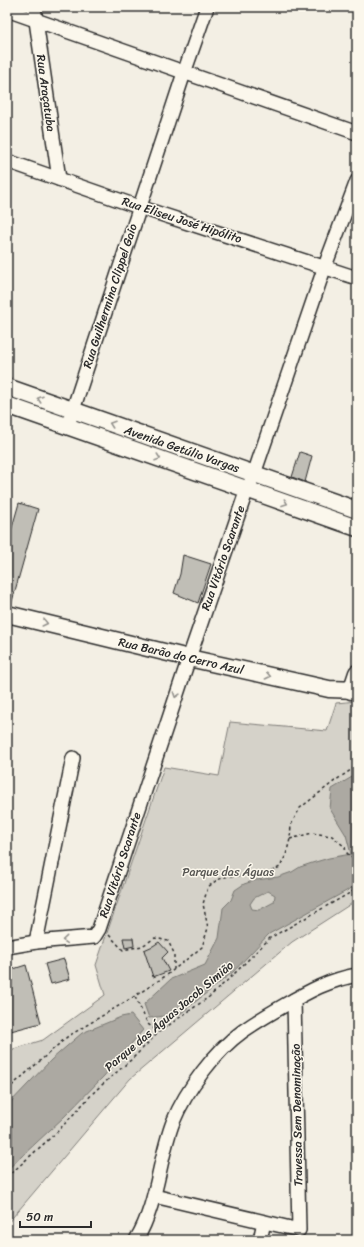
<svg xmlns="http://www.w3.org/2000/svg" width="364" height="1247" font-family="Sriracha,sans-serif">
<rect width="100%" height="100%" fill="#f3efe4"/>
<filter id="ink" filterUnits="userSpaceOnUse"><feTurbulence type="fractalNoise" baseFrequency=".025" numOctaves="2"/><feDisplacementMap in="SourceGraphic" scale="8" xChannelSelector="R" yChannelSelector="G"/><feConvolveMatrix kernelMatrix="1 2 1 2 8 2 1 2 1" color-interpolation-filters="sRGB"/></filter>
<g filter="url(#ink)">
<!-- green -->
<polygon fill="#d5d2c9" stroke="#807e7a" points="357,701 357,900 292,942 130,1079 7,1224 7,1051 43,1040 105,995 96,965 164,767 219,776 230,722 327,731 336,703"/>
<!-- water -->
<g fill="#aca9a2" stroke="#787772" fill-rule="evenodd">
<path d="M357,774V885L269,934L233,972L180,1014L149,1018L144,1004L171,979L205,965L219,938L223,908L231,900L235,890L244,884L256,880L278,877L292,872L300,867L312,863L329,858L351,854L346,835L330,809L332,789ZM268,891L275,895L274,902L259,910L252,909L250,904L254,898Z"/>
<polygon points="131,1015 143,1030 104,1076 64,1117 7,1170 7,1106 51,1060 82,1033 121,1017"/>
</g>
<!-- building -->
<g fill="#c0beb6" stroke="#2b2b2b">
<polygon points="300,452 312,456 305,482 292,477"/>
<polygon points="19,503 38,509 11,605 7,605 7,545"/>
<polygon points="183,555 211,564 198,603 174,593 180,574"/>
<polygon points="123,938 133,938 134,946 125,948"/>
<polygon points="159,942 168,952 162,958 169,971 153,977 144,950 153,946"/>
<polygon points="64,959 70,979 51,984 45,964"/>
<polygon points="26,965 41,1023 7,1032 7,971"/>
</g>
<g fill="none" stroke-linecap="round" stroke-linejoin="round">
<!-- minor casing -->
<g stroke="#2b2b2b" stroke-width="16">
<g id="minor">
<polyline points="34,7 59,179"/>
<polyline points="7,10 357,133"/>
<polyline points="7,161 139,207 357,278"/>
<polyline points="70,419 184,73 207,7"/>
<polyline points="36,942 73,758"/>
<polyline points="7,947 36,942 94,937 99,929 189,658 245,495 254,474 325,266 357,181"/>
<polyline points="154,1196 299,1230 294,1000"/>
<path d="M136,1240C158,1204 158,1161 173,1122C186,1090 215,1051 243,1031C256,1022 271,1013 285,1005C309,991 329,980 357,975"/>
<polyline points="260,1240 264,1222"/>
</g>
</g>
<!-- major casing -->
<g stroke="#2b2b2b" stroke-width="19">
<g id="major">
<polyline points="7,387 357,510"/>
<polyline points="7,405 357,528"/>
<polyline points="7,614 189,658 329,689 357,690"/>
<polyline points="351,691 357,673"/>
</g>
</g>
<!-- path -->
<g stroke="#2b2b2b" stroke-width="1.5" stroke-dasharray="3 3" stroke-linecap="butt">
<polyline points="290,839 312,833 332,836 345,847 346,852 357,863"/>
<polyline points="109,935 123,950 142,946 155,938 168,941 174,953 174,969"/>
<polyline points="135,997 148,1024 159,1032"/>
<polyline points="7,1090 67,1037 135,996 167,975 202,947 208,928 203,904 208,887 217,880 228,876 266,874 280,867 286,855 290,839 291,825 300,808 336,780 357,766"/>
<polyline points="7,1177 58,1131 96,1090 132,1059 159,1032 209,997 231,977 270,938 357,889"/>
</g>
<!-- minor -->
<use href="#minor" stroke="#fbf7ec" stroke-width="13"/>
<!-- major -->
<use href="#major" stroke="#fbf7ec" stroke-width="16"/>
</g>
<!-- one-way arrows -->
<defs><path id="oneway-chevron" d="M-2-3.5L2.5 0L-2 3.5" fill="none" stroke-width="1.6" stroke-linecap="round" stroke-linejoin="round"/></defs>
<g stroke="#93918c">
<use href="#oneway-chevron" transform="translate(40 399) rotate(-161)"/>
<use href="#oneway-chevron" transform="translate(112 424) rotate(-161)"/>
<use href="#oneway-chevron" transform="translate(158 458) rotate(19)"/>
<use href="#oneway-chevron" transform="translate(285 503) rotate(20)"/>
<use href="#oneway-chevron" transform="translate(45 623) rotate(14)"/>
<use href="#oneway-chevron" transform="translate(268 676) rotate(12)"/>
<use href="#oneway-chevron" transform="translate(176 695) rotate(108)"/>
<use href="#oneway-chevron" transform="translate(65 940) rotate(175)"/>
</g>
</g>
<g text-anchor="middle" stroke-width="3" stroke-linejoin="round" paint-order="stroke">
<!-- street labels -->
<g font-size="12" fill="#2b2b2b" stroke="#fbf7ec">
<text transform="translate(46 93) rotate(82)" y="4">Rua Araçatuba</text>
<text transform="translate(182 220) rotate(18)" y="4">Rua Eliseu José Hipólito</text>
<text transform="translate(110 296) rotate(-72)" y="4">Rua Guilhermina Clippel Gaio</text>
<text transform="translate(182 449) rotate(19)" y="4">Avenida Getúlio Vargas</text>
<text transform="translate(223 558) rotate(-71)" y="4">Rua Vitório Scarante</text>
<text transform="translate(181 656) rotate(13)" y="4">Rua Barão do Cerro Azul</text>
<text transform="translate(120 865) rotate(-72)" y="4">Rua Vitório Scarante</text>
<text transform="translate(169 1016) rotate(-40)" y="4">Parque das Águas Jacob Simião</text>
<text transform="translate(297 1115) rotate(-91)" y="4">Travessa Sem Denominação</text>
</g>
<!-- park labels -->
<g font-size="12" fill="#565552" stroke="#fbf7ec">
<text x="228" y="876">Parque das Águas</text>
</g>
</g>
<!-- margin -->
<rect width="364" height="1247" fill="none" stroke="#fbf7ec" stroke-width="24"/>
<rect x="12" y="12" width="340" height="1223" fill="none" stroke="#2b2b2b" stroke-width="1.5" filter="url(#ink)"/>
<!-- scale -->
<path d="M20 1221v6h71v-6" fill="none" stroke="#2b2b2b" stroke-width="2"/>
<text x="26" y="1221" font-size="12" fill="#2b2b2b" stroke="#fbf7ec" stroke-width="3" paint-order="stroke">50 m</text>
</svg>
